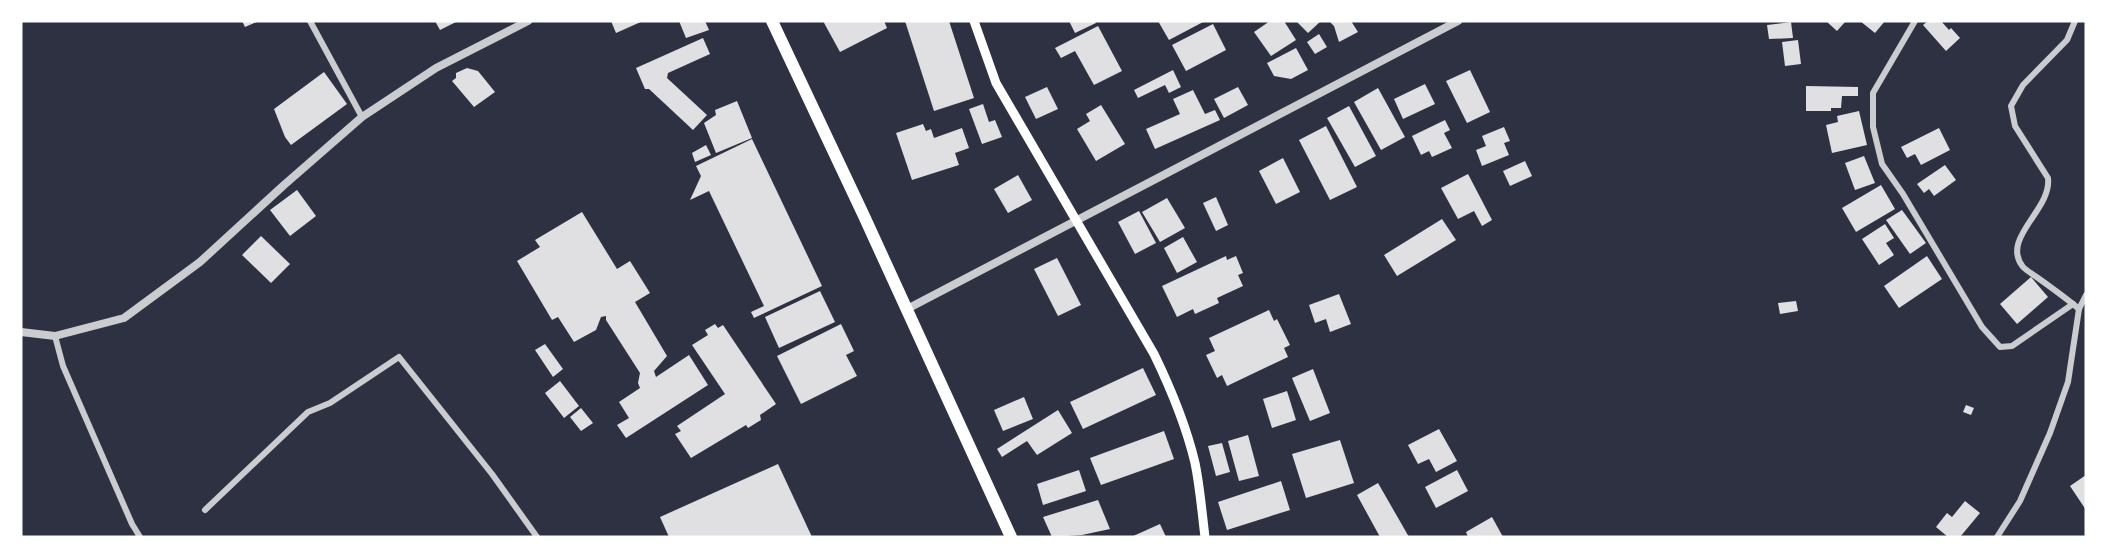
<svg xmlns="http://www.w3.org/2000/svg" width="2107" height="558" font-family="Raleway,sans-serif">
<rect width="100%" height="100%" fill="#2d3142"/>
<!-- building -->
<g fill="#e0e0e3">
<polygon points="242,21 259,21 245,27"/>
<polygon points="435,21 458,21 440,30"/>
<polygon points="611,21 643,21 616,33"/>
<polygon points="679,21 705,21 709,30 686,38"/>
<polygon points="823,21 884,21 887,28 840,52"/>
<polygon points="905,21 949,21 974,98 934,111"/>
<polygon points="1069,21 1095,21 1096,23 1075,33"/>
<polygon points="1158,21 1205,21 1169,40"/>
<polygon points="1270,21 1284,21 1296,40 1271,56 1254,32"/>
<polygon points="1296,21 1321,21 1308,33"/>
<polygon points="1329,21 1351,21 1358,32 1339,42 1334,26"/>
<polygon points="1826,21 1843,21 1845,22 1837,31"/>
<polygon points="1860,21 1885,21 1875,33"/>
<polygon points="1928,21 1941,21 1949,30 1951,28 1960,38 1946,51 1923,25"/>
<polygon points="1791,22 1793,38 1769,39 1767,25"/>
<polygon points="1213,24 1226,50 1186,71 1172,45"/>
<polygon points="1098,26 1122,71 1094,85 1075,51 1061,58 1055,48"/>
<polygon points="1319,34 1327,47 1315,54 1307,42"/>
<polygon points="703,38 710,54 668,73 667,78 707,115 693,130 649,89 645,89 636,68"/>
<polygon points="1798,40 1801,64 1785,66 1782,42"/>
<polygon points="1296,48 1308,70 1291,79 1274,76 1267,63"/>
<polygon points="467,68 478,71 495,92 474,107 452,81 456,78 456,73"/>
<polygon points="1173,70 1181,87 1169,93 1165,85 1138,98 1134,90"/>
<polygon points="1470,70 1490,112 1467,123 1446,81"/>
<polygon points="324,72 347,104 291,145 285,137 274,109"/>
<polygon points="1425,84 1435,104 1403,119 1394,99"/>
<polygon points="1806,86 1858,87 1858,96 1842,96 1841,108 1831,108 1831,111 1806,111"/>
<polygon points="1047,87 1058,109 1036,119 1025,97"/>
<polygon points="1238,87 1248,105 1224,118 1214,99"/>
<polygon points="1378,88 1405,137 1381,150 1354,102"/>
<polygon points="1193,90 1205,114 1215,110 1220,120 1155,149 1146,129 1180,114 1173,99"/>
<polygon points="737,101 752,138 716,153 704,123 716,115 715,110"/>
<polygon points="983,104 989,122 995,120 1002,137 982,144 969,109"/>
<polygon points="1101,105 1125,144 1096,161 1077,129 1090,121 1086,114"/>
<polygon points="1349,106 1376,156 1355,167 1327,118"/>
<polygon points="1859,111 1867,145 1832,153 1826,125 1838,122 1837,116"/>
<polygon points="1445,120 1450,130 1444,133 1452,148 1432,157 1429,151 1421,155 1412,136"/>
<polygon points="923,124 926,131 931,129 934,138 962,128 969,148 955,153 959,165 912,180 896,133"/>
<polygon points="1326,126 1357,187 1330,200 1299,140"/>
<polygon points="1504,127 1510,141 1504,143 1509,155 1482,166 1476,150 1486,146 1482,136"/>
<polygon points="1939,128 1950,150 1921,165 1915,154 1907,158 1901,147"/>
<polygon points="752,139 822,286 754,318 751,312 764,306 709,191 690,200 701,176 696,166"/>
<polygon points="706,145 711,155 695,162 692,153"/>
<polygon points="1864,156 1875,183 1855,190 1845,163"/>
<polygon points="1283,158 1300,192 1276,204 1259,171"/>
<polygon points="1525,161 1532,176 1510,186 1503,171"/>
<polygon points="1945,165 1956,180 1934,196 1929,189 1924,193 1917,184"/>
<polygon points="1468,174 1492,220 1482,226 1474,211 1458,219 1441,188"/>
<polygon points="1018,175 1032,200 1008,213 994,189"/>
<polygon points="1881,185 1895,209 1856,232 1842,208"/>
<polygon points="297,190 316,216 290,236 270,210"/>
<polygon points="1216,197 1228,225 1216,231 1203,203"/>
<polygon points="1167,198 1185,228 1160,242 1142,212"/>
<polygon points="1902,210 1926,243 1910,254 1886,220"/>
<polygon points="1139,211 1156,243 1135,254 1118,222"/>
<polygon points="582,212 617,269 630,261 650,293 635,302 667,356 654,371 656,377 689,355 708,385 626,438 617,425 629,418 619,402 640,388 638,383 640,373 606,320 606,316 601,317 596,330 574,342 558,317 552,320 517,261 540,247 535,240"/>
<polygon points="1442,219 1456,240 1397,276 1384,255"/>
<polygon points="1885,224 1894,238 1886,243 1894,255 1879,265 1862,239"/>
<polygon points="261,236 290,264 271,283 242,255"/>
<polygon points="1183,237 1197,262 1177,273 1164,248"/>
<polygon points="1226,256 1227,260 1236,256 1243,273 1238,275 1243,286 1217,298 1219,303 1195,314 1193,309 1177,317 1162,286"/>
<polygon points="1927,256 1942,279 1899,308 1884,286"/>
<polygon points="1057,258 1081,305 1058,316 1034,269"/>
<polygon points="2031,277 2048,297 2017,324 2000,304"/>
<polygon points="820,291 835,322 779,348 765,317"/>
<polygon points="1339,294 1351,324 1330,332 1326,319 1315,323 1309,305"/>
<polygon points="1796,301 1798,311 1780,314 1778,303"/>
<polygon points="1269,310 1274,321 1277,319 1290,345 1284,348 1288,357 1227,386 1222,375 1217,378 1206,355 1215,351 1209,338"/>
<polygon points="715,324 718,328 723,325 776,404 760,415 761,420 748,428 746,425 691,458 675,434 681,431 677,426 725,394 692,345 708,335 705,330"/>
<polygon points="841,324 854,351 846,355 857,376 801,404 777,356"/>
<polygon points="545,344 563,369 553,377 535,350"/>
<polygon points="1143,368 1156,395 1083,429 1070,402"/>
<polygon points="1313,369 1330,413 1310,421 1292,378"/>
<polygon points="560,381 579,406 564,418 545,393"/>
<polygon points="1287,391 1296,420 1272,428 1263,399"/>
<polygon points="1024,397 1033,419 1003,431 994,410"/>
<polygon points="1966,405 1974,408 1971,415 1963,412"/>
<polygon points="581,408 593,423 581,431 570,417"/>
<polygon points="1058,410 1072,433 1037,455 1027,441 1002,457 997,449"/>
<polygon points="1439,429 1457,461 1436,472 1429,459 1418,464 1408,445"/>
<polygon points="1164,431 1174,459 1101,485 1090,458"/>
<polygon points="1248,435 1259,476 1239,481 1228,441"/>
<polygon points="1340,440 1354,483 1306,498 1292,454"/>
<polygon points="1222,443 1230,472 1216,476 1208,446"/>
<polygon points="778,464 812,537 669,537 660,517"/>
<polygon points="1079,470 1086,491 1043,505 1037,484"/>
<polygon points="1457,470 1468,491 1436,508 1425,487"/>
<polygon points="2086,475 2086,510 2070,486"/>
<polygon points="1281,481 1290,510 1227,530 1218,502"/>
<polygon points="1378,483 1409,537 1380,537 1357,495"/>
<polygon points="1098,500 1110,529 1082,535 1052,537 1043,517"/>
<polygon points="1965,501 1980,513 1960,537 1948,537 1936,527 1947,513 1952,517"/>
<polygon points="1492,517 1503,537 1468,537 1466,532"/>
<polygon points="1160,524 1166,537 1131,537"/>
</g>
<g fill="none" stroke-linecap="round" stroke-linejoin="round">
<!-- minor -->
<g stroke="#caccd0" stroke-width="6">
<polyline points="310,21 362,117"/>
<polyline points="1915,21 1873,93 1873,127 1882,164 1903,194 1982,327 2000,347 2012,346 2073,304"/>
<path d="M2075,21L2067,40L2023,85L2011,106L2015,126L2048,178C2052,210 2000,238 2023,267C2027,271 2034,275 2038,278C2052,288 2066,298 2079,309"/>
<polyline points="55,336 63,366 132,524 140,537"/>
<polyline points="205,510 308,412 330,403 399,357 492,474 537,537"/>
<polyline points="1997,537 2020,501 2050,433 2068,382 2079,309 2086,295"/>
</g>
<!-- tertiary -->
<g stroke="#caccd0" stroke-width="8">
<polyline points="907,309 1458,21"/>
<polyline points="21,332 55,336 124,318 200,262 284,185 362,117 436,68 528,21"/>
</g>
<!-- secondary -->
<path stroke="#fff" stroke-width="9" d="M974,21L996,83L1154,354C1171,389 1186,425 1195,463C1200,487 1202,513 1205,537"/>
<!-- trunk -->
<polyline stroke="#fff" stroke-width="12" points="772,21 864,216 1011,537"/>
</g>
<!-- border -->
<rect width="2107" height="558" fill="none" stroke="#ffffff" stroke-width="45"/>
</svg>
